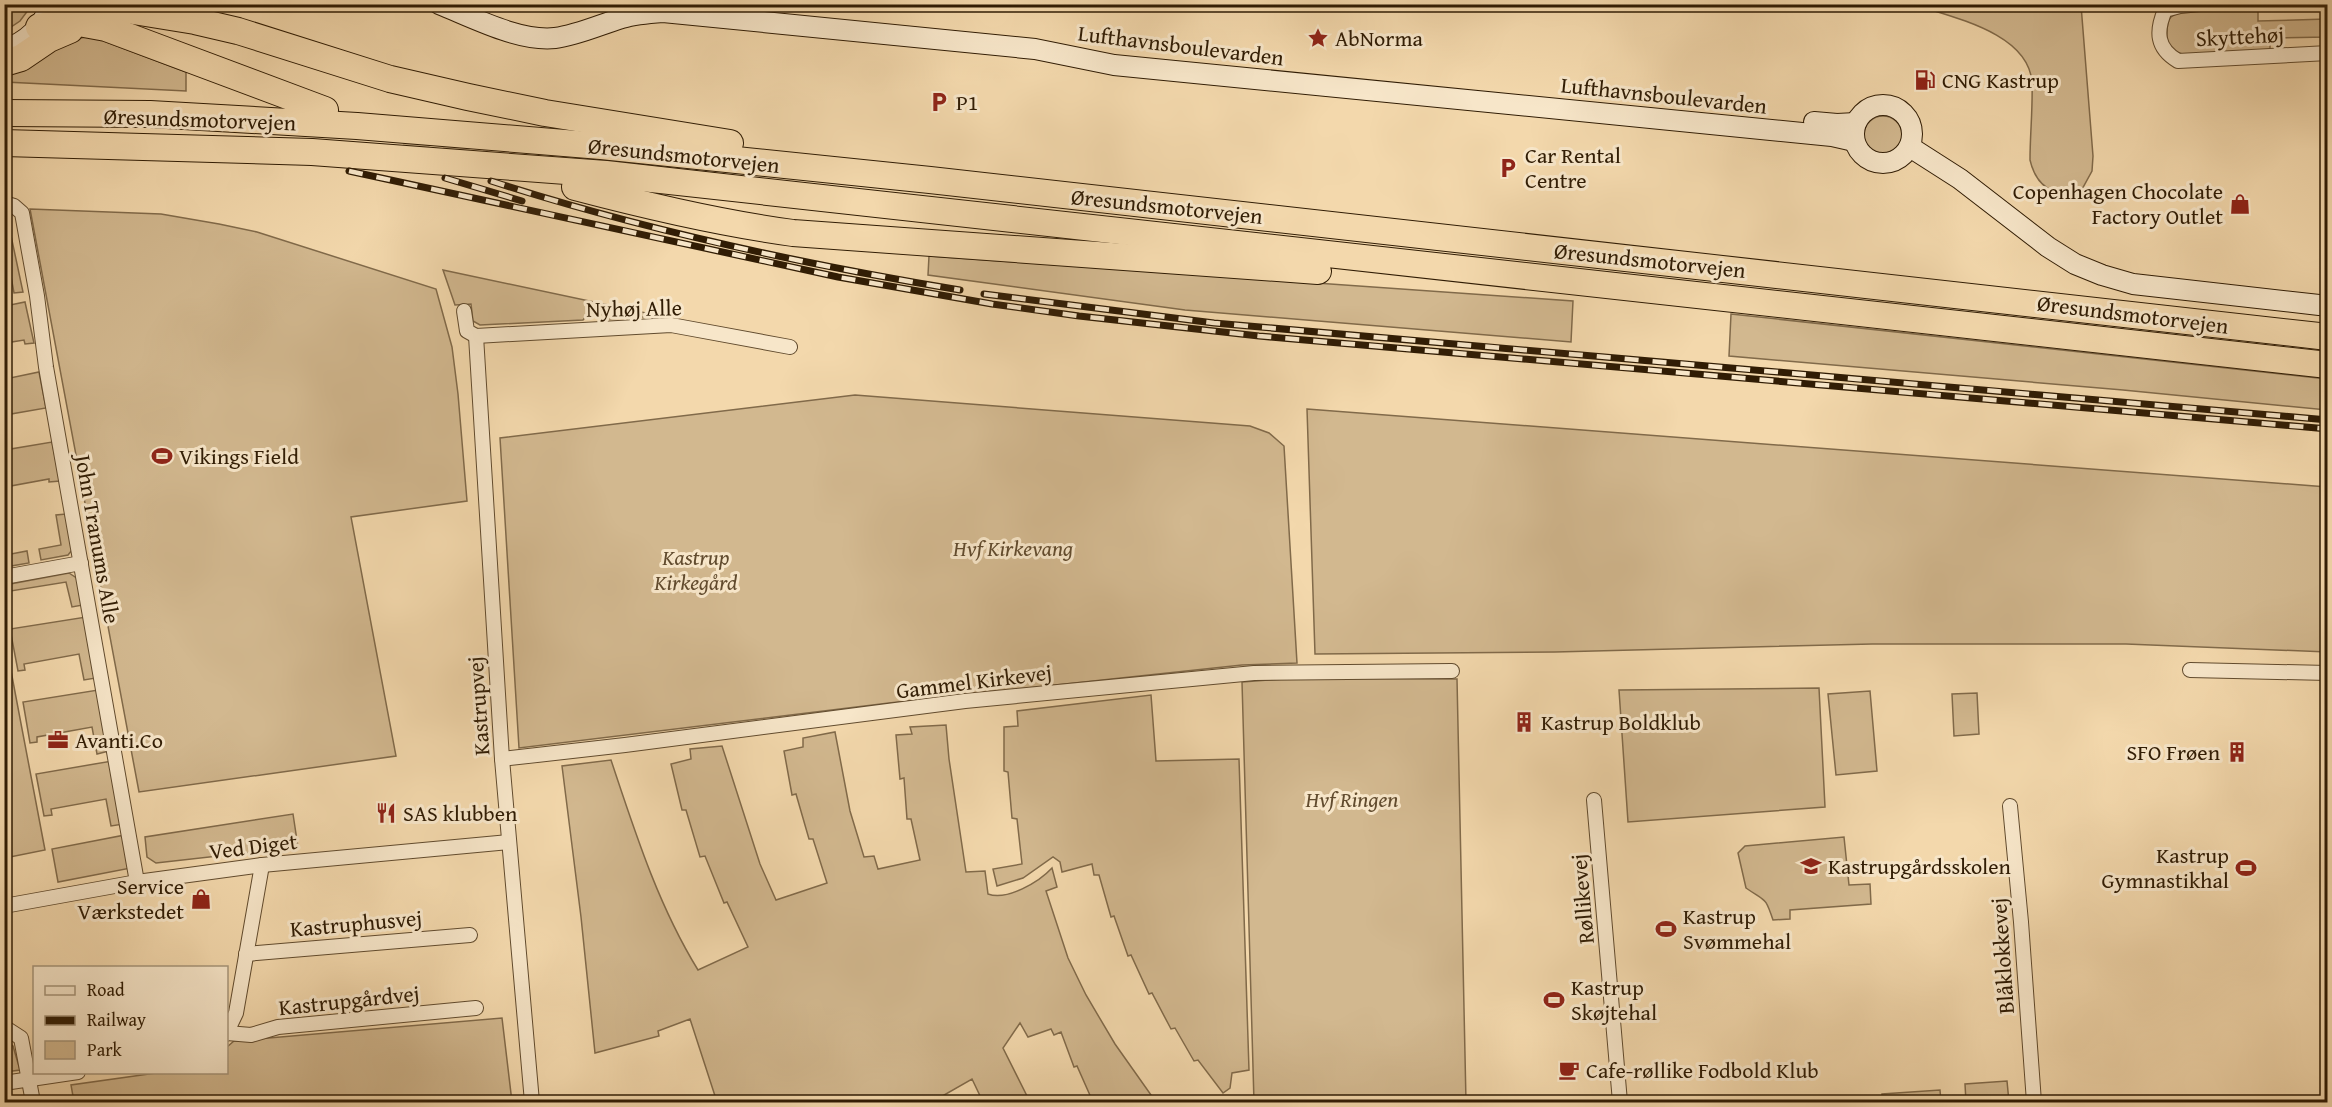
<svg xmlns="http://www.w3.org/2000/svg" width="2332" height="1107" font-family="'Gentium Book Plus',serif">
<rect width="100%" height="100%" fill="#f3d8ac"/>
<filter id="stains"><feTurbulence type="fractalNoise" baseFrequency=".00333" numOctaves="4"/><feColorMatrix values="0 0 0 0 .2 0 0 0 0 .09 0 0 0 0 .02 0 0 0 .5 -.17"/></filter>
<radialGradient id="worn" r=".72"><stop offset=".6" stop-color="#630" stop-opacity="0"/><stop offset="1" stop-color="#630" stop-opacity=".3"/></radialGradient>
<!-- green -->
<g fill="#d2b88f" stroke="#816a4a" stroke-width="1.5">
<polygon points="8,5 32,5 20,21 5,31 5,21 10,6"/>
<path d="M1916,5H2081L2093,156L2092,171L2081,191C2054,199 2036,186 2030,160C2030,134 2033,107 2032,82C2028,33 1954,18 1916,5Z"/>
<path d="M2255,9L2258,11V21L2327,19V37L2270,38V52L2187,55C2177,53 2169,51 2167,39C2167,33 2166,22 2171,17C2184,6 2237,9 2255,9Z"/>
<polygon points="87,37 96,38 186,72 186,91 5,82 5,73 73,39"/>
<circle cx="1883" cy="135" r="19"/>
<polygon points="30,209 161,214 219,224 257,232 436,289 452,347 458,394 467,501 351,517 396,756 139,792"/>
<polygon points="5,216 7,217 23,292 14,293 10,271 5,272"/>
<polygon points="929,256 1573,301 1571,342 1185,310 928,275"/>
<polygon points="443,270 660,316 607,319 600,313 599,306 588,307 588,314 583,320 480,325 473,321 471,304 455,305"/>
<polygon points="25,302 34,343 25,344 24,340 5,343 5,306"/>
<polygon points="1731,314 2327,379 2327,410 2123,390 1729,356"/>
<polygon points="39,372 46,408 5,415 5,379"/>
<polygon points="855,395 1250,426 1269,433 1284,446 1297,663 1242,665 889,703 519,748 500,438"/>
<polygon points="1307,409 2327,487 2327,652 2126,644 1872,644 1555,652 1315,654"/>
<polygon points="52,442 60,481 49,482 49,479 5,487 5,450"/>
<polygon points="66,514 72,550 68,555 41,560 39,549 61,545 56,515"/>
<polygon points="4,550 6,555 27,551 29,563 5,567"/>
<polygon points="69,573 78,579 83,605 72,607 66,582 10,591 11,597 5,598 5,585"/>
<polygon points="86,617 96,678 84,680 79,654 24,664 25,670 18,671 10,629"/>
<polygon points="4,634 45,850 5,858 4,858"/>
<polygon points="1297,678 1457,679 1466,1102 1254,1102 1242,682"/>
<polygon points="1819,688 1825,807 1628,822 1619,690"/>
<polygon points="98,690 109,751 97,754 92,727 37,737 37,742 30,743 23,702"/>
<polygon points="1870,691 1877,771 1836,775 1828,694"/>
<polygon points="1977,693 1979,734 1954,736 1952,694"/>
<polygon points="1151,695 1156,761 1239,759 1249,1070 1232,1073 1230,1088 1223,1093 1198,1060 1194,1061 1175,1028 1171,1029 1152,993 1149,994 1131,955 1128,956 1114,916 1111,917 1099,875 1094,875 1092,864 1062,872 1060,862 1053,857 1023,878 997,886 993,869 1022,864 1017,819 1012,818 1008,772 1004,771 1004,727 1018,726 1017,711"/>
<path d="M946,725L949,759L966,872L985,871L988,894C1007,901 1039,882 1052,868L1057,887L1046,891L1068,958L1086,995L1115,1044L1156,1102H1093L1077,1066L1074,1067L1061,1032L1054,1035L1051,1029L1028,1037L1020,1023L1003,1048L1030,1102H983L972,1079L932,1102H717L690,1019L658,1031L659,1036L595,1053L581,917L562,766L611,760C635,832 658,905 698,970L748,947L727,902L724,903L705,856L700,857L686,810H682L671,764L691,759L690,749L722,746L760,864L776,900L827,883L813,839H809L796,794L792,795L784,751L803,747V738L835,732L850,811L864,857L874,856L878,869L920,860L911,819H907L904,778L900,779L896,735L912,734L910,727Z"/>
<polygon points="112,761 124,824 111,826 106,799 51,809 52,815 44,816 36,774"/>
<polygon points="293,814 298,847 156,863 147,857 145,837"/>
<polygon points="125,835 131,868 58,882 52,849"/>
<path d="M1844,837L1849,885L1870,884L1871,904L1790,910V919L1773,920C1765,896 1766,902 1746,888L1738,853L1745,846Z"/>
<polygon points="502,1018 512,1102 74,1102 71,1085 156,1073 226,1072 227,1047 234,1041"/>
<polygon points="5,1040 13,1046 20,1070 5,1072"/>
<polygon points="2007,1081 2009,1102 1966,1102 1965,1084"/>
<polygon points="1940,1090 1941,1102 1882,1102 1882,1094"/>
</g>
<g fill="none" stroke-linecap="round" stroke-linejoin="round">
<!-- highway-tunnel -->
<polyline stroke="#ccb28a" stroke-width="26" stroke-dasharray="26 13" stroke-linecap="butt" points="406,135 485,160"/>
<!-- street casing -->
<g stroke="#614b2e" stroke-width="16">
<g id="street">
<path d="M2200,4L2180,6L2165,10C2156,31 2156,48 2178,61L2328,53"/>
<polyline points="4,203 14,206 22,213 37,296 46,367 137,882"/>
<polyline points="464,311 467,331 476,336"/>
<polyline points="476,336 502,759 532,1102"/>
<polyline points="476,336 671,325 790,347"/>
<polyline points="4,577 81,563"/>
<polyline points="2190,670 2328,673"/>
<polyline points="502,759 625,745 965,701 1254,673 1452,671"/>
<polyline points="1594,800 1620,1102"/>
<polyline points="2010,806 2021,922 2034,1102"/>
<polyline points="4,906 137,882 262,865 509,842"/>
<polyline points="246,954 470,935"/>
<polyline points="4,1027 21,1038 33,1102"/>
<polyline points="227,1033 251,1035 278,1027 476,1008"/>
<polyline points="226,1034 236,1013 262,865"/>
<polyline points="4,1083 78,1072"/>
</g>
</g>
<!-- secondary casing -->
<g stroke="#301c04" stroke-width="22">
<g id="secondary">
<path d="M439,4C472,17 519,42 555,38C578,35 599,25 622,18C635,14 649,13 663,12L1035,49L1114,65L1832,136L1854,141"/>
<path d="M4,50C28,41 42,27 51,4"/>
<circle cx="1883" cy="134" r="29"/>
<polyline points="1814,122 1837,124 1856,123"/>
<polyline points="1910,147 1960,179 2048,247 2075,264 2102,275 2133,284 2328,306"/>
</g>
</g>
<!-- highway casing -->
<g stroke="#301c04" stroke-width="28">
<g id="highway">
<polyline points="90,4 195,21 238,31 390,79 468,97 545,113 730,143"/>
<polyline points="39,27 68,21 106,28 325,110"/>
<polyline points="4,63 21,58 49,39 70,30"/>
<polyline points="4,113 150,114 357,126 601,146 930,180 2328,337"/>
<polyline points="4,143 312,152 606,174 2328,365"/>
<path d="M575,187C647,206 719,223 793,233L1318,271"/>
</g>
</g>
<!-- street -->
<use href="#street" stroke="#f7e6c9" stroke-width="14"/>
<!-- secondary -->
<use href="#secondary" stroke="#f7e6c9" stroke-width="20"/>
<!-- highway -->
<use href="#highway" stroke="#f3d8ac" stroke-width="26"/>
<!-- rail casing -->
<g stroke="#301c04" stroke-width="7">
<g id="rail">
<polyline points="4,10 8,11"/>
<polyline points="4,21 5,21"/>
<polyline points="349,171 838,277 992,304 1079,316 1259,336 2328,429"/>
<polyline points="445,178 522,201"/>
<path d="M491,181C643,230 802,264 960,290"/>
<polyline points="984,294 1214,323 2328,420"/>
</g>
</g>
<!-- rail -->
<use href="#rail" stroke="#f7e6c9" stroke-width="4.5" stroke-dasharray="14" stroke-linecap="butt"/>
</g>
<!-- icons -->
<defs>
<g id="sight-bare" transform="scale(1.62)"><path d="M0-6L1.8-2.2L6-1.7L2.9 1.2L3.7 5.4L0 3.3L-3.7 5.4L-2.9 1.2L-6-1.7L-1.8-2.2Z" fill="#8f2418" stroke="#f7e6c9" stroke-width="2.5" paint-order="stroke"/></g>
<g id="fuel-bare" transform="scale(1.62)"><path d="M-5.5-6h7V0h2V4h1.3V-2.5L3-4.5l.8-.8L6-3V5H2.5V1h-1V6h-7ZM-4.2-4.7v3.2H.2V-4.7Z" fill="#8f2418" stroke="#f7e6c9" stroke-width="2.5" paint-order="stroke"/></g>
<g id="parking-bare" transform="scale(1.62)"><path d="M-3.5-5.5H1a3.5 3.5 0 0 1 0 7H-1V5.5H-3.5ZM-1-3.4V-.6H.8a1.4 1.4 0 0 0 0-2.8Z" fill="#8f2418" stroke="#f7e6c9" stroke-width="2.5" paint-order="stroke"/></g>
<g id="shop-bare" transform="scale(1.62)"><path d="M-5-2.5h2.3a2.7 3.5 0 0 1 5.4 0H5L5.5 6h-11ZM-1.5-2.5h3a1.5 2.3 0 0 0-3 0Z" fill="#8f2418" stroke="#f7e6c9" stroke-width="2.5" paint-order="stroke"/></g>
<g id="stadium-bare" transform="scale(1.62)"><path d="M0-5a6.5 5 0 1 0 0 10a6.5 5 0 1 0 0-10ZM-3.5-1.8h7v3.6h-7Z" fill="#8f2418" stroke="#f7e6c9" stroke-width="2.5" paint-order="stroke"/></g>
<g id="building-bare" transform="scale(1.62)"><path d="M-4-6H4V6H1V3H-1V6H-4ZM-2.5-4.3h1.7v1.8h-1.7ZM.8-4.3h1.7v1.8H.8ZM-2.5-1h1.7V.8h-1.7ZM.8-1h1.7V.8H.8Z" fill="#8f2418" stroke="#f7e6c9" stroke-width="2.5" paint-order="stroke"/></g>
<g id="office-bare" transform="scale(1.62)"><path d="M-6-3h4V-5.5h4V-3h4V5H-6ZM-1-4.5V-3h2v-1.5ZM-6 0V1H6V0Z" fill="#8f2418" stroke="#f7e6c9" stroke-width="2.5" paint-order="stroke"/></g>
<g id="restaurant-bare" transform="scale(1.62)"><path d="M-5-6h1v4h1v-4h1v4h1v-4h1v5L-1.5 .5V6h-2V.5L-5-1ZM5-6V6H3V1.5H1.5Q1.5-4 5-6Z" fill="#8f2418" stroke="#f7e6c9" stroke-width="2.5" paint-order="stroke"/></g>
<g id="school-bare" transform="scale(1.62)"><path d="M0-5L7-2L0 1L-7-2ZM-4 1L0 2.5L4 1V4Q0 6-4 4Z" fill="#8f2418" stroke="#f7e6c9" stroke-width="2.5" paint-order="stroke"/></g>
<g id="cafe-bare" transform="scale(1.62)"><path d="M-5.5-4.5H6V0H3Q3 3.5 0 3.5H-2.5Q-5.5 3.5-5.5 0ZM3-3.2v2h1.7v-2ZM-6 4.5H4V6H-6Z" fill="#8f2418" stroke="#f7e6c9" stroke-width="2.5" paint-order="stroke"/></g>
</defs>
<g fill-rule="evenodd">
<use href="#sight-bare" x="1318" y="38"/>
<use href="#fuel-bare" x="1925" y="80"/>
<use href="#parking-bare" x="939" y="102"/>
<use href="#parking-bare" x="1508" y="168"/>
<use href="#shop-bare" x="2240" y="204"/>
<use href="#stadium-bare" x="162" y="456"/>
<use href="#building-bare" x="1524" y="722"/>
<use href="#office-bare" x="58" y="740"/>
<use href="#building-bare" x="2237" y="752"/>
<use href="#restaurant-bare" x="386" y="813"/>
<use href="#school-bare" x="1811" y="866"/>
<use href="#stadium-bare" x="2246" y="868"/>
<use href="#shop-bare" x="201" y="899"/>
<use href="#stadium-bare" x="1666" y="929"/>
<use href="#stadium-bare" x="1554" y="1000"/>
<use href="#cafe-bare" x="1569" y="1070"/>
</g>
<g text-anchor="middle" stroke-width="6" stroke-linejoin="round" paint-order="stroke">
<!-- street labels -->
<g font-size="22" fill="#301c04" stroke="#f7e6c9">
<text transform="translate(2240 36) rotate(-3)" y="8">Skyttehøj</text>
<text transform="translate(1181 45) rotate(7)" y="8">Lufthavnsboulevarden</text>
<text transform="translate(1664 95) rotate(6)" y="8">Lufthavnsboulevarden</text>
<text transform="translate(200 119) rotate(2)" y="8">Øresundsmotorvejen</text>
<text transform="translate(684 155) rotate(6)" y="8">Øresundsmotorvejen</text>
<text transform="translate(1167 206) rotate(6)" y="8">Øresundsmotorvejen</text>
<text transform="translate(1650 260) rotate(6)" y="8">Øresundsmotorvejen</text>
<text transform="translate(634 308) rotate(-1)" y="8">Nyhøj Alle</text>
<text transform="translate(2133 314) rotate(7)" y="8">Øresundsmotorvejen</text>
<text transform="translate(98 539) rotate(80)" y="8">John Tranums Alle</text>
<text transform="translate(974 681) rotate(-7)" y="8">Gammel Kirkevej</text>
<text transform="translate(478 706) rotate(-94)" y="8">Kastrupvej</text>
<text transform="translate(253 846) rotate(-7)" y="8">Ved Diget</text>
<text transform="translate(1582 899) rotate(-95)" y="8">Røllikevej</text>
<text transform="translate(356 923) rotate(-5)" y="8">Kastruphusvej</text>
<text transform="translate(2002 956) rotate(-94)" y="8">Blåklokkevej</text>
<text transform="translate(349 1000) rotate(-6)" y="8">Kastrupgårdvej</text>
</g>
<!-- poi labels -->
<g font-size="22" fill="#301c04" stroke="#f7e6c9" text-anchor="start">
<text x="1335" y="46">AbNorma</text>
<text x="1942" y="88">CNG Kastrup</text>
<text x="956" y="110">P1</text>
<text x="1525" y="163">Car Rental<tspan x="1525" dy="25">Centre</tspan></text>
<text x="2223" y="199" text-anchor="end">Copenhagen Chocolate<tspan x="2223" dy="25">Factory Outlet</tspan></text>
<text x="179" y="464">Vikings Field</text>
<text x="1541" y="730">Kastrup Boldklub</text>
<text x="75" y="748">Avanti.Co</text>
<text x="2220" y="760" text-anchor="end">SFO Frøen</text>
<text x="403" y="821">SAS klubben</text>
<text x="2229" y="863" text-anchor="end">Kastrup<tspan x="2229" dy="25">Gymnastikhal</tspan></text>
<text x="1828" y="874">Kastrupgårdsskolen</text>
<text x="184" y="894" text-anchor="end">Service<tspan x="184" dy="25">Værkstedet</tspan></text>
<text x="1683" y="924">Kastrup<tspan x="1683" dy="25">Svømmehal</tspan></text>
<text x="1571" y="995">Kastrup<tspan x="1571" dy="25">Skøjtehal</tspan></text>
<text x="1586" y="1078">Cafe-røllike Fodbold Klub</text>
</g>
<!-- park labels -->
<g font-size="22" font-style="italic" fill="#614b2e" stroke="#f7e6c9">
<text x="1013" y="556">Hvf Kirkevang</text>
<text x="696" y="565">Kastrup<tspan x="696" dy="25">Kirkegård</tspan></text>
<text x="1352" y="807">Hvf Ringen</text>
</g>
</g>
<!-- margin -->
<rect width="2332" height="1107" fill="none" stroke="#f3d8ac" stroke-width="24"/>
<rect x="6" y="6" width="2320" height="1095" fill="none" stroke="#301c04" stroke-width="3"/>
<rect x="12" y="12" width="2308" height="1083" fill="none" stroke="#301c04" stroke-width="1.5"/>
<!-- legend -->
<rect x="33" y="966" width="195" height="108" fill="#f7e6c9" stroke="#a7957a" stroke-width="1.5"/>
<rect x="45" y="986" width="30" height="9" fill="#f7e6c9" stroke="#a7957a" stroke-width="1.5"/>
<text x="87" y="996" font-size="18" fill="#301c04">Road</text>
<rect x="45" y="1016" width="30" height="9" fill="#301c04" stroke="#a7957a" stroke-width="1.5"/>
<text x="87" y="1026" font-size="18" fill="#301c04">Railway</text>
<rect x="45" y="1041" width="30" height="18" fill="#d2b88f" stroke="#a7957a" stroke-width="1.5"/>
<text x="87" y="1056" font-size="18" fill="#301c04">Park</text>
<rect width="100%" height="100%" filter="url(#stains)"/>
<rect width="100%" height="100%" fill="url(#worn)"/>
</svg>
